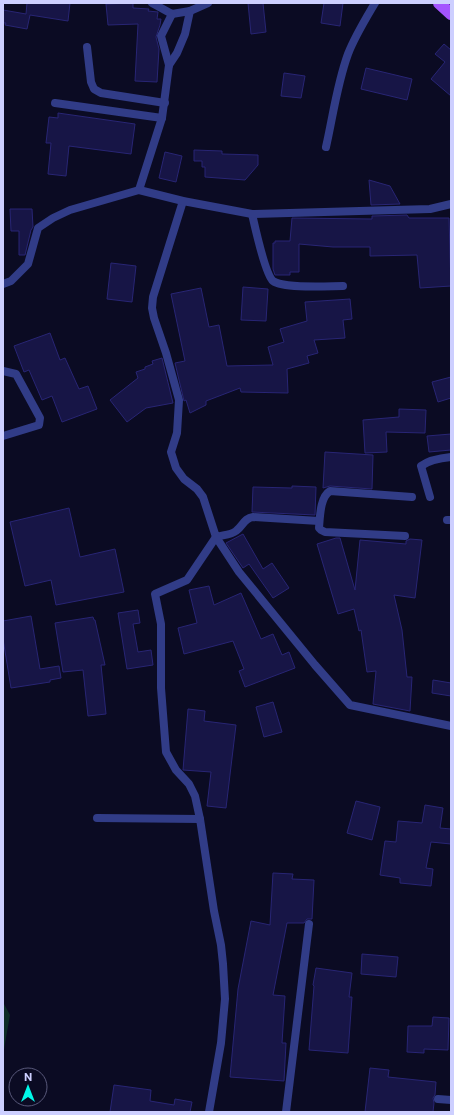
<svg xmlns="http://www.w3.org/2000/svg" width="454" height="1115" font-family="Commissioner,sans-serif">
<rect width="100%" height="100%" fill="#0b0b23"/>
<!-- green -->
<polygon fill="#0e2d27" points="3,1002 10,1015 3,1055"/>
<!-- building -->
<g fill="#171546" stroke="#282574">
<polygon points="27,3 70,3 68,21 30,15 27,29 5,25 6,23 3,23 3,10 26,14"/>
<polygon points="133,3 133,8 149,9 148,11 158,12 157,19 161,19 160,25 156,37 159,49 157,82 135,81 138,24 108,25 106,4"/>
<polygon points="248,3 263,3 266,32 251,34"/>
<polygon points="324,3 343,3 340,26 321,23"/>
<polygon points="444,44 451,50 451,96 431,79 445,62 435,54"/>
<polygon points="366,68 412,79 407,100 361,89"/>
<polygon points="284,73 305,76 301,98 281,96"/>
<polygon points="58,113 135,124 131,154 69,146 66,176 48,174 51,143 46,143 49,117 58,118"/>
<polygon points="194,150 222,151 222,154 258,155 258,165 245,180 205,177 205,167 202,167 202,161 194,161"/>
<polygon points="165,152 182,156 176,182 159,178"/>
<polygon points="369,180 390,186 400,204 371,205"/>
<polygon points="10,209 32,209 33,227 31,230 25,255 19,255 19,231 11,231"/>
<polygon points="407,215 409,218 449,218 451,286 420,288 417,255 370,256 370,247 333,247 299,244 299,272 290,272 290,275 275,275 273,269 273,243 275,243 275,241 290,241 292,218 372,219 372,216"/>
<polygon points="111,263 136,266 132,302 107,299"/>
<polygon points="243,287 268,289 266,321 241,320"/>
<polygon points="201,288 209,327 219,325 227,366 273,365 268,347 284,342 280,329 307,321 305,302 350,299 352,319 343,320 345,338 314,340 318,353 307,356 309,363 287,369 288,393 241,392 240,388 206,401 206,405 190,413 186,400 184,401 175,363 185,361 171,294"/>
<polygon points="50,333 60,360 65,358 79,389 88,386 97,409 62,422 52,396 42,400 29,370 24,372 14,346"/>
<polygon points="162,358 173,403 146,408 127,422 110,400 138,378 136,372 145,369 145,367 153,364 152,361"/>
<polygon points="451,377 451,398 438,402 432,382"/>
<polygon points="399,409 426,410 425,433 386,432 387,452 365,453 363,420 399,417"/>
<polygon points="451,434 451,450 429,452 427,436"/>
<polygon points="325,452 373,455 372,489 330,486 323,488"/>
<polygon points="292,486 316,487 315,515 252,512 253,487 292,488"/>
<polygon points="69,508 80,557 115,549 124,592 56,605 51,580 25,586 10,522"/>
<polygon points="243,534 263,569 272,563 289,588 273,598 249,564 243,568 226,543"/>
<polygon points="336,538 340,538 355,590 360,540 406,544 406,541 410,539 422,540 415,598 394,595 402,630 407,677 412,677 410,711 373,704 376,671 367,672 361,630 359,631 354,609 338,614 317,544"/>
<polygon points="209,586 214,605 241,593 261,639 273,634 282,655 289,652 295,668 245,687 239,671 244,669 233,641 184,654 178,628 197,623 189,590"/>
<polygon points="138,610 140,623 133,624 138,652 151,650 153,665 127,669 118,613"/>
<polygon points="31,616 40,669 59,666 61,678 50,680 50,682 11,688 3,639 3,621"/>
<polygon points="93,617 94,620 95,620 105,665 101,665 106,714 88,716 83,670 63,672 55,623"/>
<polygon points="433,680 451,683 451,696 432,693"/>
<polygon points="273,702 282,732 264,737 256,707"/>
<polygon points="188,709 205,711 204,721 236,725 226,808 207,806 211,772 183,770"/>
<polygon points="356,801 380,807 372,840 347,833"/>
<polygon points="425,805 443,808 440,828 451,829 451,844 431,842 426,868 433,869 431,886 400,883 400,878 380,875 385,841 396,842 398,821 422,823"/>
<polygon points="273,873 293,874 292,879 314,880 312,919 307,919 304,923 287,923 273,995 285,996 282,1043 286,1043 284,1081 230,1077 238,989 251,921 270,925"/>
<polygon points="362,954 398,957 396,977 361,974"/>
<polygon points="316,968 352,973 349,997 352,997 348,1053 309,1050 314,986 313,985"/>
<polygon points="433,1017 449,1018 448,1050 424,1049 424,1053 407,1052 408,1026 432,1026"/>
<polygon points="370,1068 389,1070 388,1077 436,1082 435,1095 433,1098 434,1103 433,1112 365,1112"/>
<polygon points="114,1085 151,1090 150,1101 174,1105 175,1099 192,1102 190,1112 110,1112"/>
</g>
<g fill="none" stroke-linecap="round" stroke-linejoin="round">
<!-- street -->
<g stroke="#313c87" stroke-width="8">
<polyline points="152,3 172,14 190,11"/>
<polyline points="87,47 91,82 94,89 101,93 165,103"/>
<polyline points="169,65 161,36 172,14"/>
<polyline points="55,103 162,118"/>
<path d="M326,147C333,116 337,84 348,54C355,36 365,20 375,3"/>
<polyline points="139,190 162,118 169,65 177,53 185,34 190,11 208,3"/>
<path d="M183,201L153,297L152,308L154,318L166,353L179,400L177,433L171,452L176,468L184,479L197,489L203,497L216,537C222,535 231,535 236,531C243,526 244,518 253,517L319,521"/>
<path d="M252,214C255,227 265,274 273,281C284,289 329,286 343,286"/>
<polyline points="3,284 11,281 28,264 38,228 53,218 70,210 139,190 183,201 252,214 430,209 451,204"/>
<polyline points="3,371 16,374 40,418 39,425 3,436"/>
<path d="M430,497L421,466C429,460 441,458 451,457"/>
<polyline points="447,520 451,520"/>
<path d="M405,536L325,532L321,530L319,528C320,517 320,497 330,491L412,497"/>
<polyline points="97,818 200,819 214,911 221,945 223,964 225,999 221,1043 209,1112"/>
<polyline points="200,819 195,796 189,784 176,770 166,752 161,688 161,624 155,594 187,580 216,537 239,572 315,665 350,705 451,726"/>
<polyline points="438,1099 451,1100"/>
<polyline points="286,1112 309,924"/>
</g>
<!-- primary -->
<polyline stroke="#a454ff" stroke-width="12" points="439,3 451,14"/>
</g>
<!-- border -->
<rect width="454" height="1115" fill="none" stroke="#cdcfff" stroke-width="8"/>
<!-- north arrow -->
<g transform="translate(28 1087)"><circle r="19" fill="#0b0b23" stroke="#59597b"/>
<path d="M0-3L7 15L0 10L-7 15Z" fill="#00f8e9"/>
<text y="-6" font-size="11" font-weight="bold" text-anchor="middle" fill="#cdcfff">N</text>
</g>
</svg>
